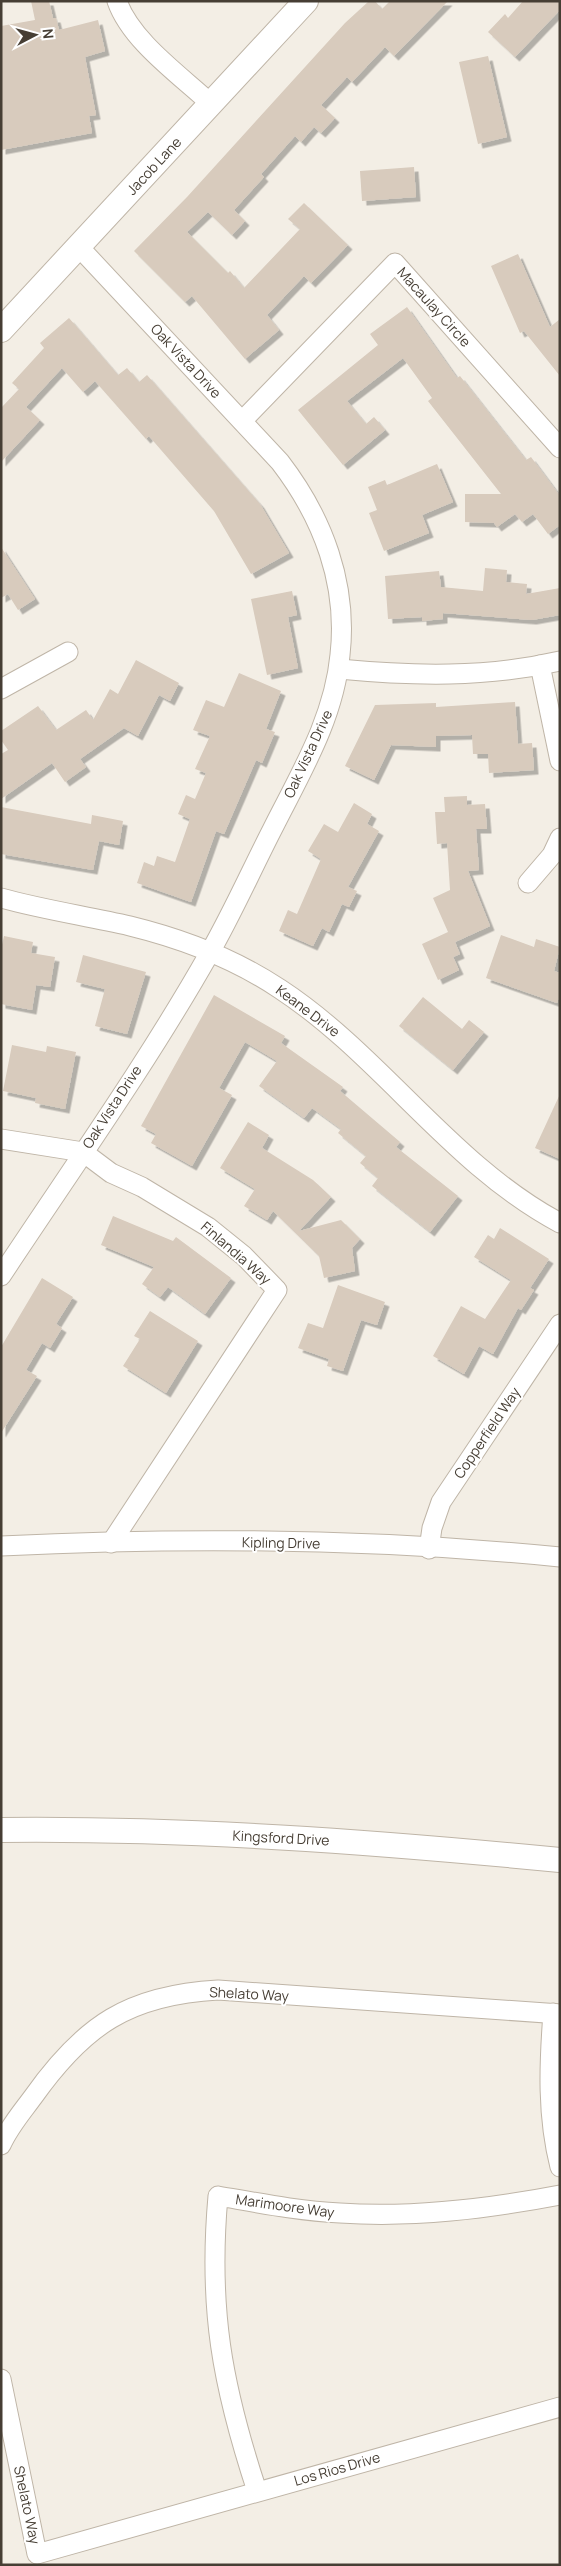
<svg xmlns="http://www.w3.org/2000/svg" width="561" height="2566" font-family="Manrope,sans-serif">
<defs>
<filter id="shadow"><feDropShadow dx="4.5" dy="4.5" stdDeviation="0" flood-color="#0004"/></filter>
</defs>
<rect width="100%" height="100%" fill="#f3eee5"/>
<!-- building -->
<g fill="#d8cbbd" filter="url(#shadow)">
<polygon points="31,1 49,1 53,18 56,18 59,30 98,20 105,51 85,57 96,115 89,116 92,133 1,150 1,26 35,20"/>
<polygon points="369,1 375,1 382,9 390,1 448,1 394,56 385,47 352,82 347,77 321,105 335,118 321,133 314,127 301,142 295,136 261,174 264,177 234,210 245,221 232,235 208,212 187,232 228,273 230,271 244,288 300,229 288,219 304,203 348,245 311,283 304,276 267,315 279,330 245,359 192,296 185,302 134,251 187,197 345,23"/>
<polygon points="523,1 560,1 560,10 515,57 488,32 505,14 508,18"/>
<polygon points="488,56 507,137 478,144 459,62"/>
<polygon points="414,167 416,197 362,201 360,171"/>
<polygon points="518,254 550,327 560,319 560,376 524,331 520,333 491,266"/>
<polygon points="407,307 457,378 460,376 526,460 531,457 560,496 560,525 548,534 533,514 522,522 515,514 497,527 494,523 465,522 465,494 501,494 428,401 432,398 403,358 347,401 366,424 374,417 385,430 343,465 298,410 378,345 370,334"/>
<polygon points="69,318 118,375 127,368 139,382 147,375 260,504 289,553 251,574 214,511 149,436 146,439 95,381 83,392 62,368 26,407 40,420 1,462 1,408 19,389 12,383 44,348 40,343"/>
<polygon points="437,464 453,502 422,515 429,533 384,551 369,513 377,510 368,487 385,480 387,485"/>
<polygon points="1,547 35,599 18,610 8,594 1,598"/>
<polygon points="485,568 507,570 506,582 527,584 526,594 560,588 560,615 532,620 443,613 443,619 422,621 422,617 388,619 385,576 439,571 441,587 483,591"/>
<polygon points="292,591 297,615 288,617 298,668 267,675 251,599"/>
<polygon points="136,660 179,683 170,701 159,695 138,736 124,728 80,759 86,767 65,782 52,763 1,799 1,754 8,750 1,740 1,731 38,706 56,730 86,710 93,720 110,689 118,694"/>
<polygon points="239,673 281,691 266,729 275,732 262,763 256,760 224,834 216,831 191,902 137,883 144,862 154,866 157,856 175,862 190,819 178,814 186,795 195,799 206,773 195,769 210,736 193,730 206,700 224,707"/>
<polygon points="515,702 518,744 532,743 534,770 489,773 488,754 473,754 472,735 436,736 436,747 391,745 374,780 345,766 375,705 436,703 436,707"/>
<polygon points="467,796 467,805 485,804 487,829 476,829 479,870 468,871 490,926 455,942 460,954 453,957 459,970 438,980 422,944 448,932 433,898 450,890 447,843 437,844 435,812 445,812 444,797"/>
<polygon points="354,803 372,814 367,824 379,831 348,887 357,891 349,907 342,904 329,932 322,928 313,946 279,931 288,910 297,914 321,859 308,851 324,824 338,832"/>
<polygon points="1,807 91,824 92,815 123,821 119,845 99,841 93,870 1,854"/>
<polygon points="501,935 534,947 536,939 560,947 554,971 560,973 560,994 557,1003 486,978"/>
<polygon points="4,936 33,942 31,953 55,957 50,987 36,985 32,1010 1,1004 1,949"/>
<polygon points="83,955 146,972 127,1034 95,1026 105,989 76,982"/>
<polygon points="214,995 285,1036 281,1043 343,1087 340,1091 400,1142 396,1147 458,1196 430,1232 372,1186 378,1178 360,1163 366,1156 338,1133 341,1129 312,1108 304,1118 259,1086 277,1061 245,1042 219,1088 232,1095 192,1166 151,1143 156,1134 141,1126"/>
<polygon points="423,997 462,1029 469,1020 484,1032 453,1070 399,1026"/>
<polygon points="12,1045 46,1052 47,1046 76,1052 65,1109 35,1103 36,1098 3,1091"/>
<polygon points="560,1094 560,1159 535,1148"/>
<polygon points="248,1122 269,1135 262,1148 313,1180 331,1197 299,1231 341,1220 360,1239 352,1248 355,1271 324,1278 319,1256 273,1211 267,1220 244,1206 255,1189 220,1168"/>
<polygon points="113,1216 173,1241 176,1237 231,1278 205,1314 168,1287 160,1297 142,1284 154,1267 101,1245"/>
<polygon points="500,1228 549,1259 530,1288 534,1290 521,1310 518,1308 493,1354 479,1346 464,1374 433,1356 461,1306 485,1319 511,1280 474,1257 488,1235 494,1239"/>
<polygon points="42,1278 73,1297 56,1324 62,1328 50,1348 42,1343 26,1370 37,1376 1,1433 1,1347"/>
<polygon points="338,1285 385,1302 377,1325 361,1320 343,1371 327,1366 329,1359 298,1348 308,1323 323,1328"/>
<polygon points="150,1311 198,1341 166,1393 123,1366 140,1339 134,1336"/>
</g>
<g fill="none" stroke-linecap="round" stroke-linejoin="round">
<!-- minor casing -->
<g stroke="#bfb5a7" stroke-width="21">
<g id="minor">
<path d="M117,1C131,41 180,75 211,104"/>
<polyline points="242,421 395,263 560,448"/>
<polyline points="540,665 560,761"/>
<path d="M339,669C413,676 486,678 560,661"/>
<polyline points="1,689 68,652"/>
<polyline points="528,883 552,855 560,838"/>
<path d="M1,898C44,910 87,916 130,926C183,939 235,959 280,989C382,1056 451,1165 560,1223"/>
<polyline points="1,1139 83,1152 111,1173 142,1187 208,1227 244,1256 277,1290 111,1543"/>
<path d="M1,1276C71,1170 146,1065 209,954C232,914 251,871 272,830C300,774 334,719 340,655C348,584 323,518 280,462L79,247"/>
<path d="M1,1546C184,1537 378,1539 560,1557"/>
<polyline points="429,1549 432,1528 441,1502 560,1324"/>
<path d="M553,2013C549,2065 547,2116 560,2167"/>
<path d="M1,2145C9,2127 22,2112 33,2097C84,2025 129,1995 218,1990L560,2014"/>
<polyline points="1,2379 37,2554 560,2407"/>
<path d="M257,2491C222,2385 208,2308 218,2196C259,2203 299,2211 340,2213C414,2218 487,2209 560,2195"/>
</g>
</g>
<!-- tertiary casing -->
<g stroke="#bfb5a7" stroke-width="26">
<g id="tertiary">
<polyline points="1,330 306,1"/>
<path d="M1,1830C188,1828 374,1842 560,1860"/>
</g>
</g>
<!-- minor -->
<use href="#minor" stroke="#fff" stroke-width="19"/>
<!-- tertiary -->
<use href="#tertiary" stroke="#fff" stroke-width="24"/>
</g>
<g text-anchor="middle" stroke-width="4" stroke-linejoin="round" paint-order="stroke">
<!-- street labels -->
<g font-size="14" fill="#463e34" stroke="#fff">
<text transform="translate(154 166) rotate(-47)" y="5">Jacob Lane</text>
<text transform="translate(434 307) rotate(48)" y="5">Macaulay Circle</text>
<text transform="translate(186 361) rotate(47)" y="5">Oak Vista Drive</text>
<text transform="translate(308 754) rotate(-65)" y="5">Oak Vista Drive</text>
<text transform="translate(308 1011) rotate(37)" y="5">Keane Drive</text>
<text transform="translate(112 1107) rotate(-57)" y="5">Oak Vista Drive</text>
<text transform="translate(236 1253) rotate(41)" y="5">Finlandia Way</text>
<text transform="translate(487 1433) rotate(-56)" y="5">Copperfield Way</text>
<text transform="translate(281 1543) rotate(1)" y="5">Kipling Drive</text>
<text transform="translate(281 1838) rotate(3)" y="5">Kingsford Drive</text>
<text transform="translate(249 1994) rotate(3)" y="5">Shelato Way</text>
<text transform="translate(285 2206) rotate(8)" y="5">Marimoore Way</text>
<text transform="translate(337 2469) rotate(-16)" y="5">Los Rios Drive</text>
<text transform="translate(27 2505) rotate(78)" y="5">Shelato Way</text>
</g>
</g>
<!-- border -->
<rect width="561" height="2566" fill="none" stroke="#463e34" stroke-width="5"/>
<!-- north arrow -->
<g transform="translate(35 35) rotate(84)" stroke="#ffffff" stroke-width="4" paint-order="stroke">
<path d="M0-4L9 19L0 12L-9 19Z" fill="#463e34"/>
<text y="-8" font-size="14" font-weight="bold" text-anchor="middle" fill="#463e34">N</text>
</g>
</svg>
